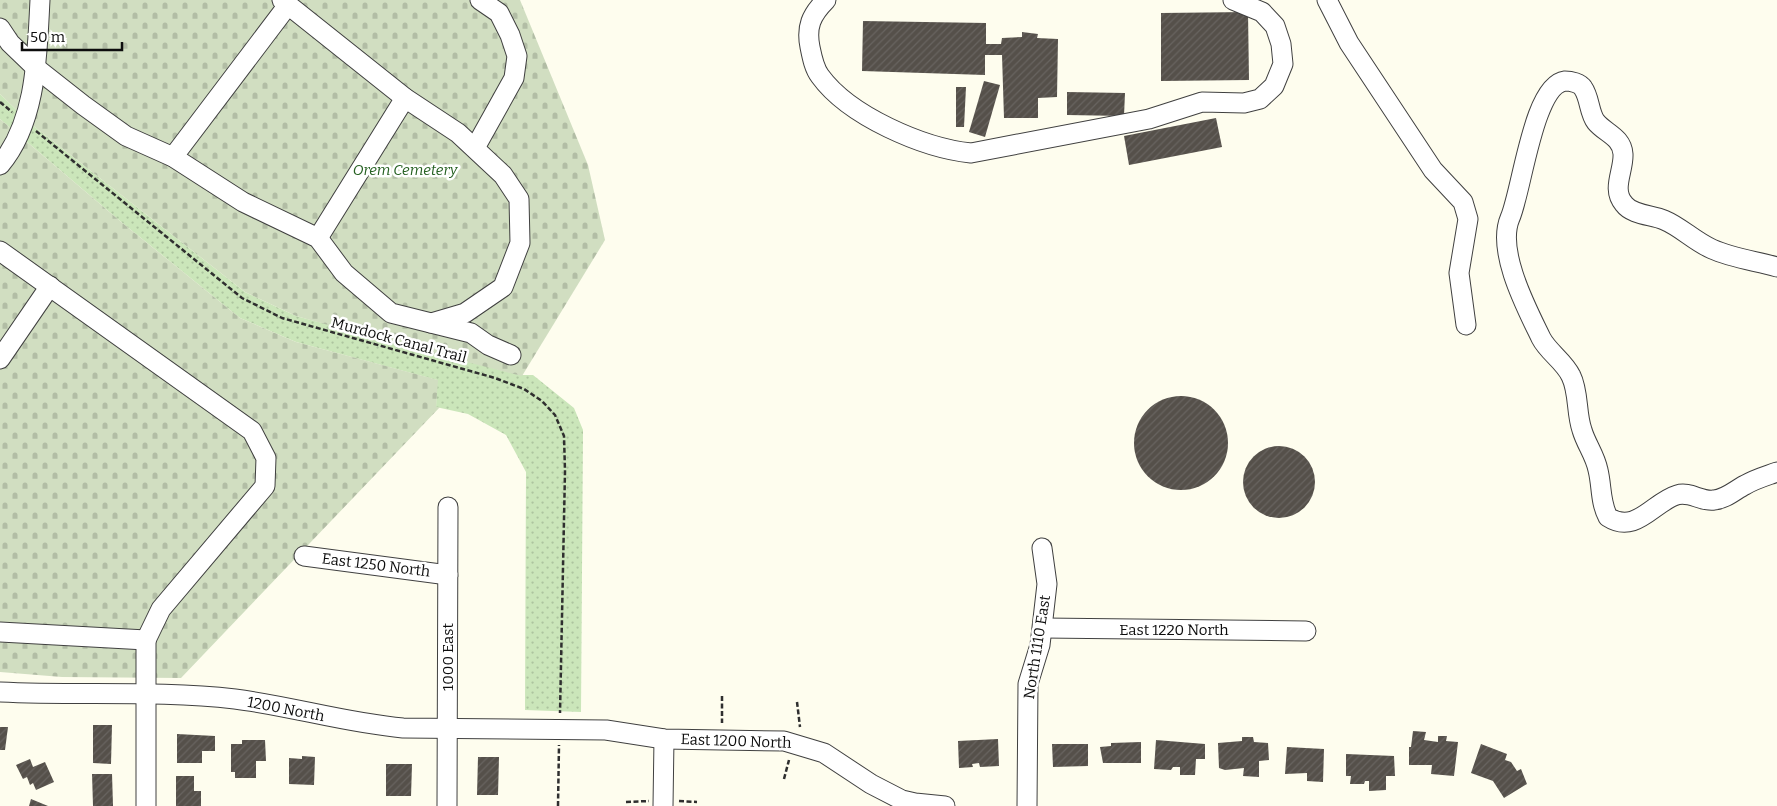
<svg xmlns="http://www.w3.org/2000/svg" width="1777" height="806" font-family="Bitter,serif">
<defs>
<pattern id="grass-dots" width="8" height="8" patternUnits="userSpaceOnUse" patternTransform="scale(1.25)"><rect width="8" height="8" fill="#cbe6ba"/><path d="M2 2h.1M6 6h.1" fill="none" stroke="#adc49f" stroke-width="1.8" stroke-linecap="round"/></pattern>
<pattern id="cemetery-stones" width="16" height="16" patternUnits="userSpaceOnUse" patternTransform="scale(1.25)"><rect width="16" height="16" fill="#d1dec1"/><path d="M2 7V4a2 2 0 0 1 4 0v3zM10 15v-3a2 2 0 0 1 4 0v3z" fill="#b2bda5"/></pattern>
<pattern id="building-hatch" width="6" height="6" patternUnits="userSpaceOnUse" patternTransform="scale(1.25)"><rect width="6" height="6" fill="#55504a"/><path d="M-1 1l2-2M0 6l6-6M5 7l2-2" fill="none" stroke="#686460"/></pattern>
</defs>
<rect width="100%" height="100%" fill="#fefdee"/>
<!-- grass -->
<polygon fill="url(#grass-dots)" points="0,94 31,124 245,292 296,316 519,375 533,375 574,408 583,430 581,712 525,710 526,472 506,435 468,414 436,407 437,380 296,342 240,318 120,221 0,119"/>
<!-- cemetery -->
<g fill="url(#cemetery-stones)">
<polygon points="0,0 520,0 588,165 605,240 522,376 400,345 296,316 245,292 31,124 0,94"/>
<polygon points="0,119 120,221 240,318 296,342 438,380 436,407 440,407 181,678 62,677 0,672"/>
</g>
<!-- building -->
<g fill="url(#building-hatch)">
<polygon points="1248,12 1249,80 1161,81 1161,13"/>
<polygon points="863,21 986,23 986,44 1001,44 1002,38 1022,37 1022,32 1038,34 1037,38 1058,39 1057,97 1038,98 1038,118 1004,118 1002,55 985,55 985,75 862,71"/>
<polygon points="984,81 1000,85 985,137 969,132"/>
<polygon points="956,87 966,87 964,127 956,127"/>
<polygon points="1067,92 1125,93 1124,116 1067,115"/>
<polygon points="1216,118 1222,147 1129,165 1124,136"/>
<circle cx="1181" cy="443" r="47"/>
<circle cx="1279" cy="482" r="36"/>
<polygon points="93,725 112,725 111,764 93,763"/>
<polygon points="0,727 8,727 5,750 0,750"/>
<polygon points="1413,731 1426,732 1424,740 1438,742 1438,736 1447,736 1446,741 1458,742 1454,776 1431,774 1432,765 1409,765 1409,747 1411,747"/>
<polygon points="177,734 215,736 215,751 202,751 202,763 177,763"/>
<polygon points="1242,737 1253,737 1254,742 1268,743 1269,760 1259,761 1259,777 1243,776 1244,768 1225,770 1219,768 1218,743 1242,741"/>
<polygon points="998,739 999,766 980,767 979,763 972,764 973,767 959,768 958,741"/>
<polygon points="242,740 265,740 266,761 256,761 256,778 235,778 235,772 231,772 231,744 242,744"/>
<polygon points="1156,740 1205,744 1205,759 1196,759 1195,775 1180,775 1180,767 1173,767 1171,770 1154,769"/>
<polygon points="1141,742 1141,763 1103,763 1100,747 1111,746 1111,743"/>
<polygon points="1052,744 1088,744 1088,766 1053,767"/>
<polygon points="1481,744 1507,754 1505,760 1511,762 1517,771 1521,769 1527,784 1504,798 1493,781 1471,773"/>
<polygon points="1287,747 1324,749 1323,782 1307,781 1307,773 1285,774"/>
<polygon points="1346,754 1394,756 1395,776 1386,776 1386,790 1369,791 1369,781 1365,781 1364,784 1350,784 1351,776 1346,776"/>
<polygon points="302,756 315,757 314,785 289,784 289,758 302,759"/>
<polygon points="478,757 499,757 498,795 477,795"/>
<polygon points="30,759 33,767 45,762 54,782 36,790 33,783 30,785 27,777 23,779 16,765"/>
<polygon points="386,764 412,764 411,796 386,796"/>
<polygon points="92,774 112,774 113,806 93,806"/>
<polygon points="176,776 194,776 194,791 201,791 201,806 176,806"/>
<polygon points="31,799 48,806 29,806"/>
</g>
<g fill="none" stroke-linecap="round" stroke-linejoin="round">
<!-- minor casing -->
<g stroke="#404040" stroke-width="21">
<g id="minor">
<polyline points="282,0 405,98 458,133 503,175 519,199 520,243 503,287 465,313 431,323"/>
<path d="M826,0C811,15 806,27 810,47C812,57 814,68 820,76C849,116 923,148 971,153L1149,119L1202,102L1244,103L1260,99L1274,86L1283,64L1281,44L1275,26L1262,12L1233,0"/>
<polyline points="1327,0 1349,43 1433,170 1463,202 1468,219 1459,273 1466,325"/>
<polyline points="0,28 10,43 36,68 83,105 126,136 173,157 243,202 318,238 344,273 391,313 471,333 488,345 511,355"/>
<polyline points="475,148 514,78 517,56 510,35 499,13 480,0"/>
<polyline points="173,157 288,5"/>
<path d="M0,165C37,121 37,55 40,0"/>
<polyline points="318,238 405,98"/>
<polyline points="0,251 252,431 266,458 265,486 161,609 146,640 0,632"/>
<path d="M1777,267C1756,261 1732,258 1712,249C1694,241 1681,227 1664,220C1652,215 1632,215 1624,204C1611,189 1624,171 1623,154C1622,137 1605,133 1596,122C1589,113 1590,98 1583,88C1580,83 1571,81 1565,81C1533,85 1522,191 1510,218C1496,251 1527,309 1541,338C1548,352 1564,361 1571,376C1579,392 1576,413 1582,430C1586,444 1595,455 1598,470C1602,486 1600,502 1608,517C1636,535 1653,502 1677,495C1690,491 1701,502 1714,500C1726,499 1735,490 1745,485C1755,479 1766,476 1777,472"/>
<polyline points="0,359 50,286"/>
<polyline points="304,556 448,575"/>
<polyline points="1043,628 1306,631"/>
<path d="M0,692C78,696 157,690 235,699C291,706 346,723 403,728L606,730L664,739L784,741L824,753L871,784L902,800L915,803L945,806"/>
<polyline points="146,806 146,640"/>
<polyline points="447,806 448,507"/>
<polyline points="663,806 664,739"/>
<polyline points="1027,806 1028,684 1040,645 1047,584 1042,548"/>
</g>
</g>
<!-- path -->
<g stroke="#2f2f2f" stroke-width="2.5" stroke-dasharray="5 2.5" stroke-linecap="butt">
<polyline points="0,102 12,112"/>
<polyline points="36,131 242,298 282,318 495,378 524,389 542,401 555,415 564,436 565,471 560,713"/>
<polyline points="722,696 722,723"/>
<polyline points="797,702 800,727"/>
<polyline points="784,779 789,760"/>
<polyline points="679,801 697,802"/>
<polyline points="626,802 649,801"/>
<polyline points="558,806 559,745"/>
</g>
<!-- minor -->
<use href="#minor" stroke="#fff" stroke-width="19"/>
</g>
<g text-anchor="middle" stroke-width="5" stroke-linejoin="round" paint-order="stroke">
<!-- park labels -->
<g font-size="15" font-style="italic" fill="#266122" stroke="#fff">
<text x="405" y="175">Orem Cemetery</text>
</g>
<!-- street labels -->
<g font-size="15" fill="#0d0d0d" stroke="#fff">
<text transform="translate(399 340) rotate(15)" y="5">Murdock Canal Trail</text>
<text transform="translate(376 565) rotate(7)" y="5">East 1250 North</text>
<text x="1174" y="635">East 1220 North</text>
<text transform="translate(1037 647) rotate(-81)" y="5">North 1110 East</text>
<text transform="translate(448 657) rotate(-90)" y="5">1000 East</text>
<text transform="translate(286 709) rotate(11)" y="5">1200 North</text>
<text transform="translate(736 741) rotate(2)" y="5">East 1200 North</text>
</g>
</g>
<!-- scale -->
<path d="M22 42v8h100v-8" fill="none" stroke="#0d0d0d" stroke-width="2.5"/>
<text x="30" y="42" font-size="15" fill="#0d0d0d" stroke="#ffffff" stroke-width="4" paint-order="stroke">50 m</text>
</svg>
